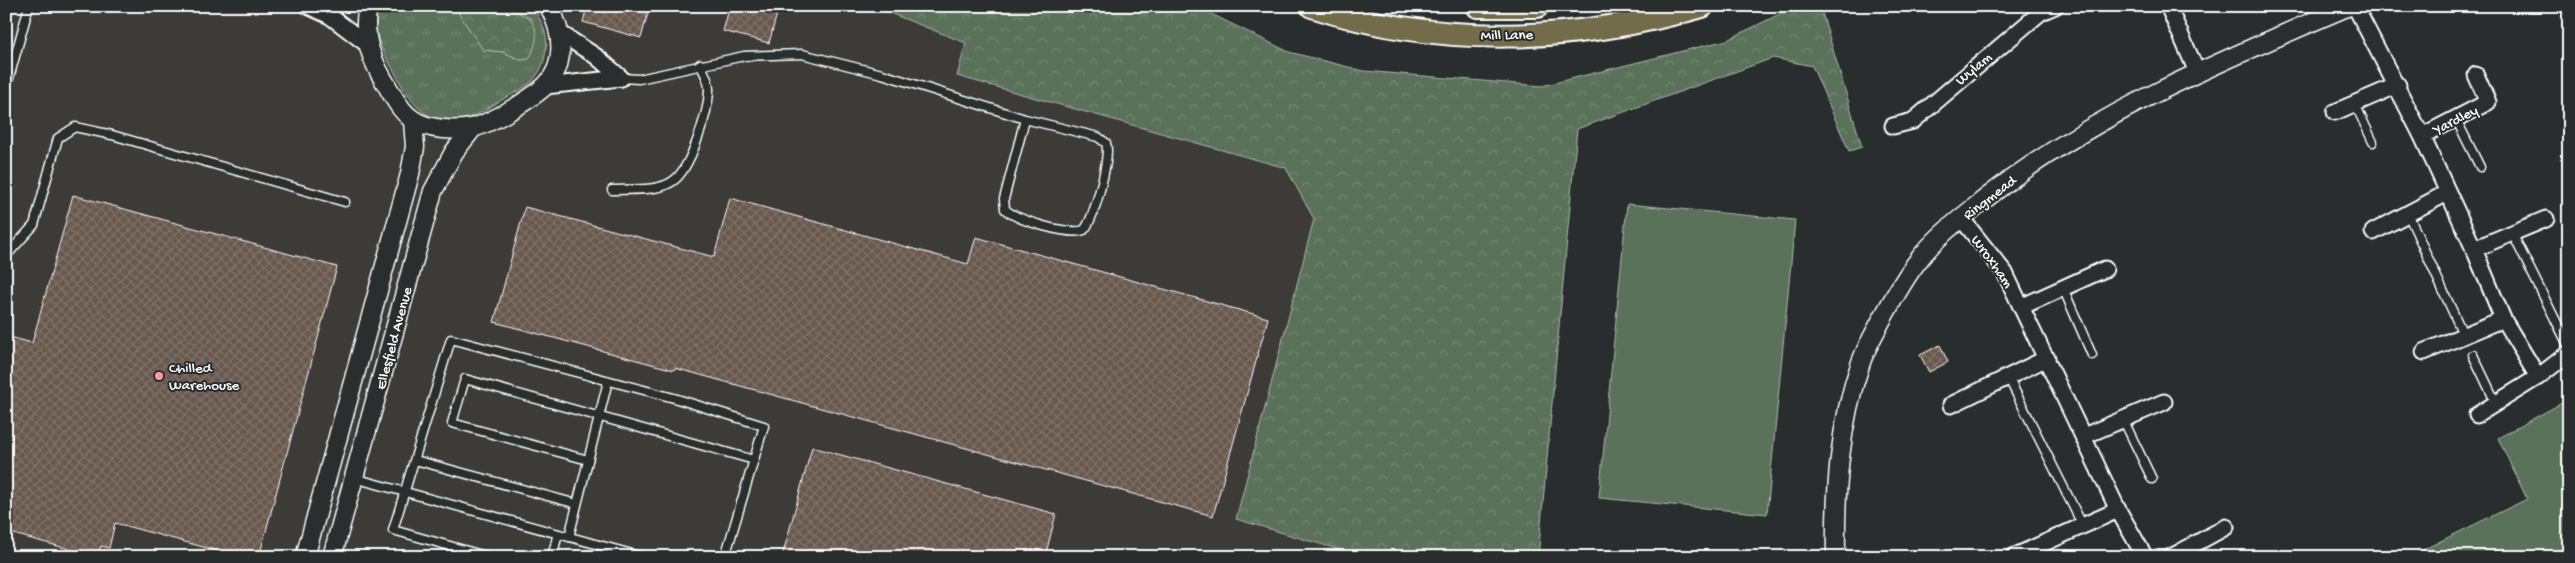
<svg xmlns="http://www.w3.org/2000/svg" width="2575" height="563" font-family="'Gochi Hand',sans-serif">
<defs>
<pattern id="grass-tufts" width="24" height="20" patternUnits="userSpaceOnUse" patternTransform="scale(1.25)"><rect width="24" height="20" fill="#5c715c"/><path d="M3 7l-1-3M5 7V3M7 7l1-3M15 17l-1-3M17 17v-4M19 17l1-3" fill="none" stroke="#748674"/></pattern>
<pattern id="forest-crowns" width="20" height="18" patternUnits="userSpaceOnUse" patternTransform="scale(1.25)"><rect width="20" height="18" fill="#5c715c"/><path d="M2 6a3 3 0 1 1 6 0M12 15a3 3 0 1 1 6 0" fill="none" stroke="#748674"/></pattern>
<pattern id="building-cross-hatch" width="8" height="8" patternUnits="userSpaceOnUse" patternTransform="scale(1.25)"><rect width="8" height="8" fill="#68594f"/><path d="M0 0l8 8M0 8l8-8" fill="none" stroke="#7f7269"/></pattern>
</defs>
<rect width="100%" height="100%" fill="#2a2d2e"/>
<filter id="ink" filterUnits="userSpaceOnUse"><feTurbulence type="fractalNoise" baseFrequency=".02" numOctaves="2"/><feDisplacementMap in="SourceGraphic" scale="10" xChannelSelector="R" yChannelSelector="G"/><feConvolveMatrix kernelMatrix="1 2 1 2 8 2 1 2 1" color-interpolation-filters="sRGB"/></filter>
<g filter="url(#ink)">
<!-- built -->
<polygon fill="#3d3a38" points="6,6 872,6 966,43 958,76 1286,168 1314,219 1237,519 1364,557 6,557"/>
<!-- grass -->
<path fill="url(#grass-tufts)" stroke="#aeb8ae" d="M380,6H454L483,50L503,52L521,60L532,53C536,39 536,31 530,18L515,11L494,6H533C540,20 549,33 546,49C545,60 541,72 533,80C526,88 514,93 505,98C483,111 457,130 431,117C410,106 401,83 390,64C379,45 371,27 380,6Z"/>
<!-- forest -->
<g fill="url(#forest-crowns)" stroke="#aeb8ae">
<path d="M454,6C489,6 559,3 529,59L521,60L503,52L483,50Z"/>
<polygon points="872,6 1195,6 1289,52 1364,71 1542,86 1727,40 1796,6 1820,6 1862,147 1849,151 1812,66 1773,58 1577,129 1538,557 1364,557 1236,519 1314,219 1286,168 957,76 966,43"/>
</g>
<!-- green -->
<g fill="#5c715c" stroke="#aeb8ae">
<polygon points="1627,204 1795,220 1767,514 1599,498"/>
<polygon points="2569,399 2569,553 2554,557 2408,557 2527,499 2498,438"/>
</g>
<!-- building -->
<g fill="url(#building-cross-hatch)" stroke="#fff">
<polygon points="587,6 650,6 641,38 583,22"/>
<polygon points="730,6 779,6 769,43 723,31"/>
<polygon points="73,195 337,267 259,557 240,557 115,523 109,548 101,546 98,557 6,532 6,336 32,343"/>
<polygon points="730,198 968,264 976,237 1268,318 1213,516 675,368 674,370 494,322 525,207 714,257"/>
<polygon points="1940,345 1948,362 1929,372 1920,355"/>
<polygon points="812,447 1056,514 1045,557 782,557"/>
</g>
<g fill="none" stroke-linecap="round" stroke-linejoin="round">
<!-- service casing -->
<g stroke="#fff" stroke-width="11">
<g id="service">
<path d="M621,78L639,79L744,56L802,54L882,74L1025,119L1098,137L1106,143C1111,156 1094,220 1084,230C1070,236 1015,220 1005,209L1004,199L1025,119"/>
<polyline points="6,89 29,6"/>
<polyline points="2355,104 2373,142"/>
<polyline points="2456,119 2480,167"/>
<path d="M612,190C630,189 658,192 673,181C691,169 709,110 709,89C709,80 704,72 700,64"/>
<polyline points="2408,214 2463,334"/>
<polyline points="2512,233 2569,347"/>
<polyline points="6,256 34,225 58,138 75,127 112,135 345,202"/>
<polyline points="2063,288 2092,355"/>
<polyline points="2473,355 2496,403"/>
<polyline points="2008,377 2083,526"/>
<polyline points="2123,419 2152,479"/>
<polyline points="415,460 577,504"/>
<polyline points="588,460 452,423 465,379 754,460"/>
<polyline points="354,478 643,557"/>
<polyline points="569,537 608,381"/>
<polyline points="489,557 393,530 451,339 674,398 764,426 725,557"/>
<polyline points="552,557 558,534"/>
</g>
</g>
<!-- minor casing -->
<g stroke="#fff" stroke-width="19">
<g id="minor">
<polyline points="308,6 330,16 368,45"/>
<polyline points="2168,6 2197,72"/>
<polyline points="2355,6 2422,136 2474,249 2503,319 2538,377"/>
<polyline points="560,33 597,57 621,78"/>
<polyline points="545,86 621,78"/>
<polyline points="2335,112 2398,85"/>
<polyline points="1893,126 1913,121 2041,12 2055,6"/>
<polyline points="2422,136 2488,102 2476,75"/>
<polyline points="1961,218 2005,273 2118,510 2145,557"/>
<polyline points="2373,232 2447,193"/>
<polyline points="2474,249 2546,219"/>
<polyline points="2023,306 2105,269"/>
<polyline points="2424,352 2503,319"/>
<polyline points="1951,405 2047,358"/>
<polyline points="2477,415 2538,377 2569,353"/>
<polyline points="2084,436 2164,402"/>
<polyline points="2013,557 2118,510"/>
<polyline points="2171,557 2226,527"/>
</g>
</g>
<!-- tertiary casing -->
<g stroke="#fff" stroke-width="21">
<g id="tertiary">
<path d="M368,6C362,32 370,57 383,79C391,92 399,110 412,119C427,130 454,131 471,128C491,124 529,100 544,87C550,82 556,72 558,65C564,44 559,25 549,6"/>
<polyline points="305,557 410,174 415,147 413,120"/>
<polyline points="332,557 433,191 454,152 473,128"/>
<path d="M1836,557C1835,491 1839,425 1861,362C1866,348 1874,334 1881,321C1892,301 1903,280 1917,262C1936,236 1965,215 1990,195C2098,111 2224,60 2349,6"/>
</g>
</g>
<!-- primary casing -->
<g stroke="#fff" stroke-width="26">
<g id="primary">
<path d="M1312,6C1438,48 1575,43 1702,6"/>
<polyline points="1478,6 1537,6"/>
</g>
</g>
<!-- service -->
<use href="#service" stroke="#2a2d2e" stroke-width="8"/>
<!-- minor -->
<use href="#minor" stroke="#2a2d2e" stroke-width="15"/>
<!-- tertiary -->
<use href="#tertiary" stroke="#2a2d2e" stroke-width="18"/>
<!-- primary -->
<use href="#primary" stroke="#726c4b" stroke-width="22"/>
</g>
</g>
<!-- markers -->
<circle fill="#ff9aa2" stroke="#2a2d2e" stroke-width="2" cx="159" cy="376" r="5"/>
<g text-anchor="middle" stroke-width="4" stroke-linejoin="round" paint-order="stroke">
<!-- street labels -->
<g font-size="15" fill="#fff" stroke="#2a2d2e">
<text transform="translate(1507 34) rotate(-1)" y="5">Mill Lane</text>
<text transform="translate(1973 68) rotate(-40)" y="5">Wylam</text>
<text transform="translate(2455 119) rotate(-27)" y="5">Yardley</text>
<text transform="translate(1989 197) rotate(-38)" y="5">Ringmead</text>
<text transform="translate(1993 261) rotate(54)" y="5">Wroxham</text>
<text transform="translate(393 338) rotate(-75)" y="5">Ellesfield Avenue</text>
</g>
<!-- poi labels -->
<g font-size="15" fill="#fff" stroke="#2a2d2e" text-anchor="start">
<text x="169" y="372">Chilled<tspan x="169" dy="17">Warehouse</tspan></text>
</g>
</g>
<!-- margin -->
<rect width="2575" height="563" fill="none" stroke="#2a2d2e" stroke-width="25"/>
<rect x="12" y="12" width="2550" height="538" fill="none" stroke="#fff" stroke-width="2" filter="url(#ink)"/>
</svg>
